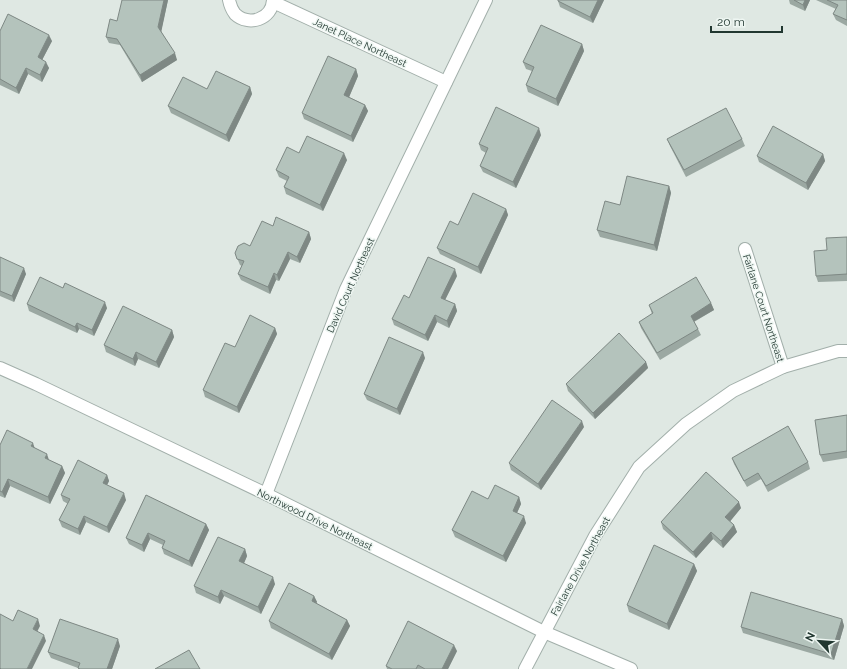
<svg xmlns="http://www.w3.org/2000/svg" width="847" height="669" font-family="Raleway,sans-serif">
<rect width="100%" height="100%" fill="#dfe8e3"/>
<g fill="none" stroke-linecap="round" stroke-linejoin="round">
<!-- minor casing -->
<g stroke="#a2afaa" stroke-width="14">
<g id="minor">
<path d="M229,0C230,5 232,10 235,14C249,27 272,19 273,0"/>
<polyline points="273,2 446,82"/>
<polyline points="745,249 783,367"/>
<polyline points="0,368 36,384 266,494 544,632 631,669"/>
<polyline points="266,494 346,289 486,0"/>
<polyline points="525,669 595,536 639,467 686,424 733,391 783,367 838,351 847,351"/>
</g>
</g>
<!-- minor -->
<use href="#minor" stroke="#fff" stroke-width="12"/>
</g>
<!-- wall -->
<g fill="#9ba8a2">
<polygon points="168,0 161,31 177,60 142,82 120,45 109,43 106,37 117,21"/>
<polygon points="558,0 604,0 593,23 560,7 558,1"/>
<polygon points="789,0 810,0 805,11 790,4"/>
<polygon points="816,0 847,0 847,26 836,20 833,14 836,9"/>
<polygon points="0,31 52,41 42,60 49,68 42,82 28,74 19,94 0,85"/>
<polygon points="582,44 584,51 558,106 528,92 526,85 532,71 526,69 523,62"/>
<polygon points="356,69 358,76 349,97 365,105 368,111 353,142 304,119 302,113"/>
<polygon points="250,87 252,94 229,142 171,113 168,106 207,89"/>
<polygon points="541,135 516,188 483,172 480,166 486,153 481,150 479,144"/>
<polygon points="667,139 742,139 745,146 686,177 670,146"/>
<polygon points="299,153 347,160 323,211 286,194 284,187 287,181 279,177 276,170"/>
<polygon points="823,154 825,161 808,190 759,162 757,156"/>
<polygon points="669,186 671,193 657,251 600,237 597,230 620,205"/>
<polygon points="506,209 508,215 481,274 440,254 437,248 458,225"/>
<polygon points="273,226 309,232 311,239 300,263 290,259 279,281 276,280 270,294 241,280 238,274 242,266 240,265 235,253 250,246"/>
<polygon points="847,237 847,281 818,282 816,276 827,250"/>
<polygon points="0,257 26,274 14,302 0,296"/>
<polygon points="457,276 445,300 455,304 457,311 449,328 437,322 428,341 394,325 392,319 409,298"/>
<polygon points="711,303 714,310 694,322 698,329 701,335 660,360 641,328 639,322 652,314 649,305"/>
<polygon points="27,304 107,308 94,336 79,329 77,333 29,311"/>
<polygon points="275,328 277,334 239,413 205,397 203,390 235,347"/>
<polygon points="172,330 174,337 159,368 138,359 135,366 106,352 104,345"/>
<polygon points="425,358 400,415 367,400 364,394"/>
<polygon points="646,362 648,368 595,419 568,391 566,384"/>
<polygon points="847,415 847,458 823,462 820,455"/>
<polygon points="584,427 541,490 511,470 509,463"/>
<polygon points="0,445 35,448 49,460 62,466 65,473 50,504 10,486 5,498 0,496"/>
<polygon points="732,458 808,462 810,469 768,492 761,479 747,487 734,464"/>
<polygon points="107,475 109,481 107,485 126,500 109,533 86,522 80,535 62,527 59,520 68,504 63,501 61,495"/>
<polygon points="146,495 206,524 209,530 192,567 164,554 162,548 163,545 150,539 144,552 129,544 126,538"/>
<polygon points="519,497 521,504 517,513 526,523 506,562 455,537 452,530 488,499"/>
<polygon points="741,508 730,521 734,525 737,532 723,548 713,539 696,558 663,529 661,522"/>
<polygon points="245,549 247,556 244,563 275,584 261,614 224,596 220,604 196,593 194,586"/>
<polygon points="694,564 697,571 669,630 629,612 627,605"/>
<polygon points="314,596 317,602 316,603 347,620 350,626 332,660 271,628 269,621"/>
<polygon points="842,619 844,626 834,660 743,633 741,627"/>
<polygon points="120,646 112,669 78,669 78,668 51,658 48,652"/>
<polygon points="457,651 448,669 387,669 386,666"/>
</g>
<!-- shaded-wall -->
<g fill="#7e8884">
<polygon points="164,0 168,0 161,33 158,27"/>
<polygon points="598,0 604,0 593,23 590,17"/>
<polygon points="805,0 810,0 805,11 803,5"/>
<polygon points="49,35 52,41 40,64 38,57"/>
<polygon points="582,44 584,51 558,106 556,99"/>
<polygon points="175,53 177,60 142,82 140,75"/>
<polygon points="46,62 49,68 42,82 40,75"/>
<polygon points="26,68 28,74 19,94 16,88"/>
<polygon points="356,69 358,76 347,102 344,95"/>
<polygon points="250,87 252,94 229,142 226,135"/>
<polygon points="365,105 368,111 353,142 351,136"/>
<polygon points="539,128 541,135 516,188 513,182"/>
<polygon points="344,153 347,160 323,211 320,205"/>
<polygon points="823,154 825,161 808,190 806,183"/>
<polygon points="669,186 671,193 657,251 654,245"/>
<polygon points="506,209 508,215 481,274 478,267"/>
<polygon points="309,232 311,239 300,263 297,257"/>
<polygon points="288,252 290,259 279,281 277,275"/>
<polygon points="24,268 26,274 14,302 12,296"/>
<polygon points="455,269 457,276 443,304 441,298"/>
<polygon points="274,273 276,280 270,294 268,287"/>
<polygon points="105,302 107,308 94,336 92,330"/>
<polygon points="711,303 714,310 693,322 691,316"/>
<polygon points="455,304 457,311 449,328 447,321"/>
<polygon points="435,315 437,322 428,341 425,335"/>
<polygon points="77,323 79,329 77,333 75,327"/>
<polygon points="275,328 277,334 239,413 237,407"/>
<polygon points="172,330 174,337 159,368 156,362"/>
<polygon points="136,352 138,359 135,366 133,359"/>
<polygon points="423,352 425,358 400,415 397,409"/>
<polygon points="646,362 648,368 595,419 593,413"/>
<polygon points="582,421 584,427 541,490 538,484"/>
<polygon points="33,443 35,449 31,446"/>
<polygon points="47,454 49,460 45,458"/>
<polygon points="62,466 65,473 50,504 48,497"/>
<polygon points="107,475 109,481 105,489 103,483"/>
<polygon points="8,479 10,486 5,498 2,492"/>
<polygon points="124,493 126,500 109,533 107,527"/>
<polygon points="519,497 521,504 515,517 513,511"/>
<polygon points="739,502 741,508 728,524 725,517"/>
<polygon points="84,516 86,522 80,535 78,529"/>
<polygon points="524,516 526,523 506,562 503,556"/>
<polygon points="206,524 209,530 192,567 189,561"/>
<polygon points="734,525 737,532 723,548 721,541"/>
<polygon points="711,532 713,539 696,558 693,552"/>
<polygon points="148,533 150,539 144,552 142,545"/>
<polygon points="245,549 247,556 242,568 239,561"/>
<polygon points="694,564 697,571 669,630 667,624"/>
<polygon points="273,577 275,584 261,614 258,607"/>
<polygon points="221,590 224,596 220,604 218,597"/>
<polygon points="314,596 317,602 314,607 312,601"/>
<polygon points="38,619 40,626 35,636 33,629"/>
<polygon points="842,619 844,626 834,660 831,654"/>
<polygon points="347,620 350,626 332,660 329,654"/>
<polygon points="44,635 46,641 32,669 27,669"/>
<polygon points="118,639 120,646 112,669 107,669"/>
<polygon points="454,645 457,651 448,669 442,669"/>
</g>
<!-- building -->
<g fill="#b4c3bc" stroke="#7e8884">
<polygon points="122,0 164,0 158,27 175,53 140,75 117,39 106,37 110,19 117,21"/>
<polygon points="558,0 598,0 590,17 558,1"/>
<polygon points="794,0 805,0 803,5"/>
<polygon points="827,0 847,0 847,20 833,14 838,5"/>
<polygon points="8,14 49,35 38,57 46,62 40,75 26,68 16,88 0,79 0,31"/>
<polygon points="541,25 582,44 556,99 526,85 534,67 523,62"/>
<polygon points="328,56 356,69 344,95 365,105 351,136 302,113"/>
<polygon points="216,71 250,87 226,135 168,106 183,77 207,89"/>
<polygon points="496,107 539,128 513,182 480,166 488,148 479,144"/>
<polygon points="726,108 742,139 684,170 667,139"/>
<polygon points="773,126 823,154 806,183 757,156"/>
<polygon points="307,136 344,153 320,205 284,187 289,177 276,170 287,147 299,153"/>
<polygon points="627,176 669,186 654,245 597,230 605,201 620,205"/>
<polygon points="473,193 506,209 478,267 437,248 450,221 458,225"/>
<polygon points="276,217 309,232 297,257 288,252 277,275 274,273 268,287 238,274 244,261 237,259 235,253 238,246 244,243 250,246 262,221 273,226"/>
<polygon points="847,237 847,274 816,276 814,251 827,250 826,238"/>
<polygon points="0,257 24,268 12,296 0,291"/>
<polygon points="428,257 455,269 441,298 455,304 447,321 435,315 425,335 392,319 404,295 409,298"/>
<polygon points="40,277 63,288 65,283 105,302 92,330 77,323 75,327 27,304"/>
<polygon points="696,277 711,303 691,316 698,329 657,353 639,322 653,313 649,305"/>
<polygon points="123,306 172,330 156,362 136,352 133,359 104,345"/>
<polygon points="250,315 275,328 237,407 203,390 225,343 235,347"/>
<polygon points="619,333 646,362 593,413 566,384"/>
<polygon points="389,337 423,352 397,409 364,394"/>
<polygon points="552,400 582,421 538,484 509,463"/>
<polygon points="847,415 847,451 820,455 815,420"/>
<polygon points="788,426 808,462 766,486 758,473 744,481 732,458"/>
<polygon points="7,430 33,443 31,446 47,454 45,458 62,466 48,497 8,479 2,492 0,491 0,445"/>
<polygon points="78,460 107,475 103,483 124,493 107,527 84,516 78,529 59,520 70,499 61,495"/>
<polygon points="706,472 739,502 725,517 734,525 721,541 711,532 693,552 661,522"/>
<polygon points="495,485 519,497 513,511 524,516 503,556 452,530 472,491 488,499"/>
<polygon points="146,495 206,524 189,561 162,548 165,541 148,533 142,545 126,538"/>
<polygon points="218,537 245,549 239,561 273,577 258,607 221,590 218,597 194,586"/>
<polygon points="654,545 694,564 667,624 627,605"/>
<polygon points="289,583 314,596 312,601 347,620 329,654 269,621"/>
<polygon points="751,592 842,619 831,654 741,627"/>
<polygon points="18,610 38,619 33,629 44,635 27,669 1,669 0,668 0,614 13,621"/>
<polygon points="60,619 118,639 107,669 80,669 78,668 80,663 48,652"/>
<polygon points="408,621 454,645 442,669 425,669 418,665 416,669 392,669 386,666"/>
<polygon points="189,650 200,669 155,669"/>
</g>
<g text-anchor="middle" stroke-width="3" stroke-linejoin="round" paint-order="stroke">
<!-- street labels -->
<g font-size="10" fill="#213730" stroke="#eef6f2">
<text transform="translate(360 42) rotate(25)" y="4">Janet Place Northeast</text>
<text transform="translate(350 285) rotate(-66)" y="4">David Court Northeast</text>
<text transform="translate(764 308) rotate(72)" y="4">Fairlane Court Northeast</text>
<text transform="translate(315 519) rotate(26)" y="4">Northwood Drive Northeast</text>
<text transform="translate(580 566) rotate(-61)" y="4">Fairlane Drive Northeast</text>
</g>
</g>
<!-- north arrow -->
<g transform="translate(819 641) rotate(296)" stroke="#eef6f2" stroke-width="3" paint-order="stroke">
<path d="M0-3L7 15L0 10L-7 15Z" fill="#213730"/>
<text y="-6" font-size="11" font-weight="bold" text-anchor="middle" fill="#213730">N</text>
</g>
<!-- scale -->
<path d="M711 26v6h71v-6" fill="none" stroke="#213730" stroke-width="2"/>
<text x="717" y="26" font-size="12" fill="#213730" stroke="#eef6f2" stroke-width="3" paint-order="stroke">20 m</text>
</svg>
